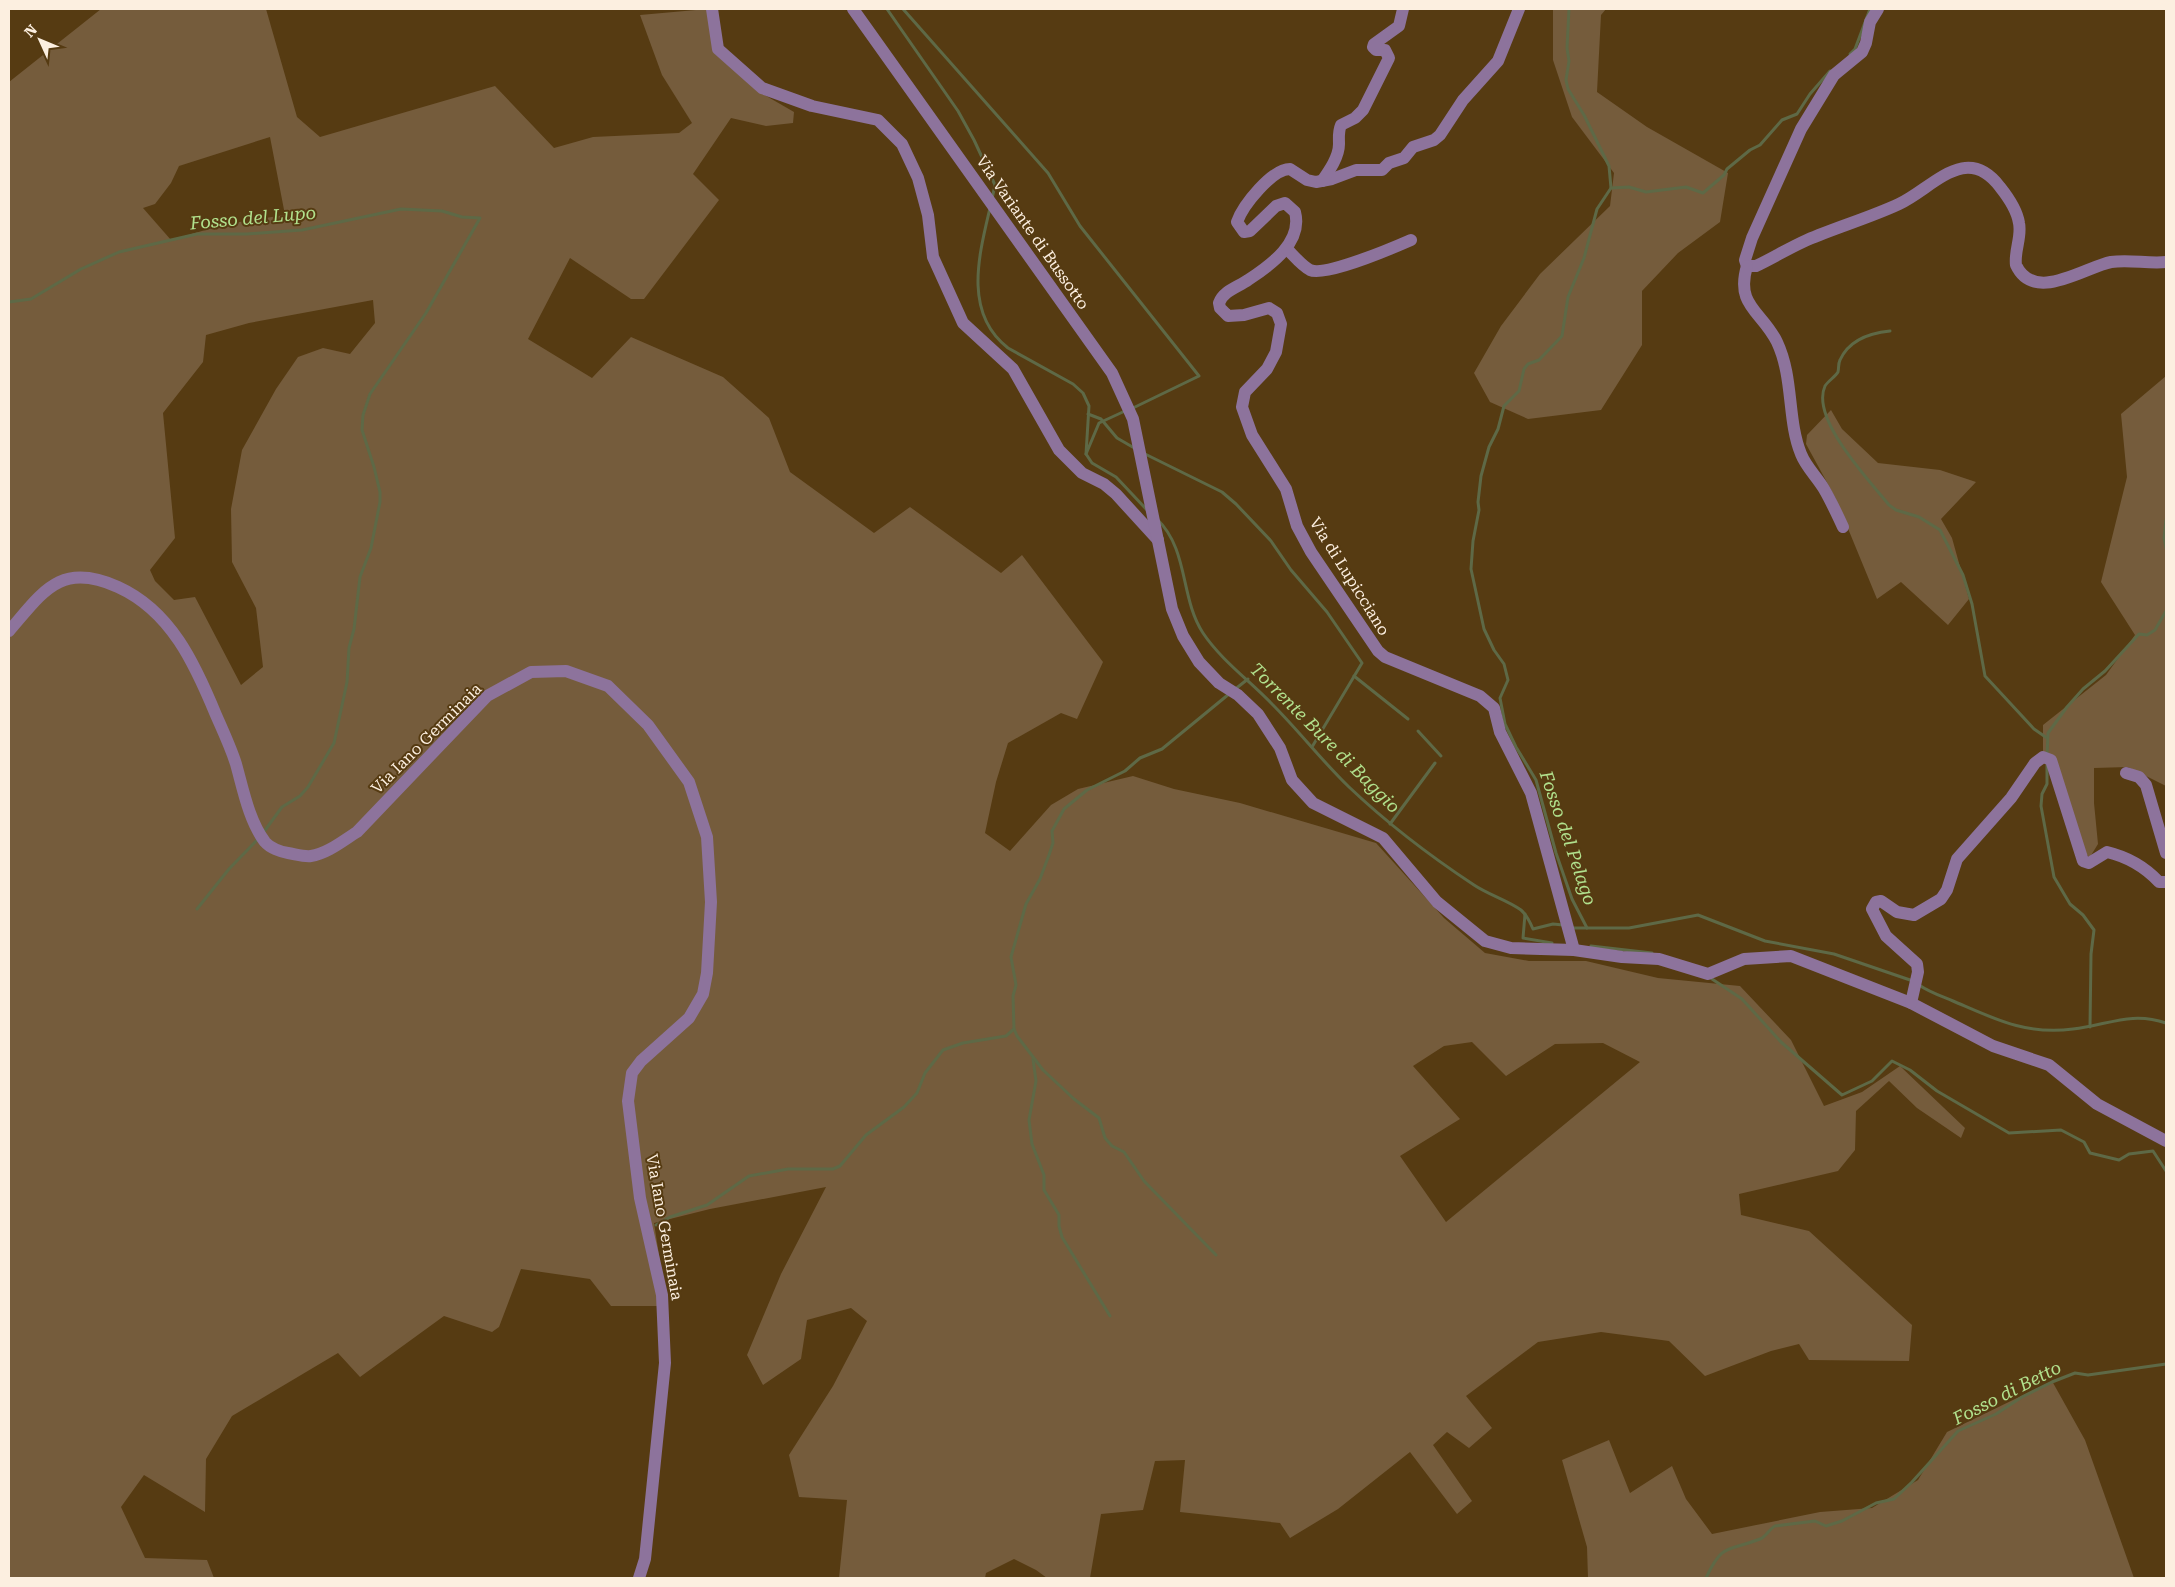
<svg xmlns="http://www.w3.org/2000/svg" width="2175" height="1587" font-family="'Roboto Serif',serif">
<rect width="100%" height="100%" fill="#563b12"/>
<!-- green -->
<g fill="#755c3c" fill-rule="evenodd">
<path d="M101,9H266L297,117L320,137L495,86L554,148L593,137L679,133L692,123L662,75L640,15L707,9L715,54L761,93L794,112L793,123L766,126L731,118L693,174L719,200L644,299H631L570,258L528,339L592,378L631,337L723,377L769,418L790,472L874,533L910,507L1001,573L1022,555L1103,662L1077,719L1061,713L1008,743L996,782L985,833L1010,851L1051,805L1078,789L1133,776L1174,789L1240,803L1376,843L1444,918L1485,953L1529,961H1586L1658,978L1740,986L1791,1040L1824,1106L1862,1092L1900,1066L1965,1128L1961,1138L1917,1108L1889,1081L1856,1111L1855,1150L1838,1171L1739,1194L1741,1215L1809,1231L1912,1325L1909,1361L1809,1360L1799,1344L1771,1351L1705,1376L1669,1341L1601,1332L1538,1342L1466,1396L1492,1428L1469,1448L1447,1432L1433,1445L1472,1501L1457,1514L1410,1452L1338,1509L1290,1538L1280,1523L1180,1512L1185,1460L1155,1461L1143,1510L1101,1514L1090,1578H1047L1036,1570L1014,1559L986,1573L985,1578H839L847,1500L799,1497L789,1455L833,1386L867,1321L851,1308L807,1320L801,1359L763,1385L747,1355L781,1274L826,1187L710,1209L654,1223L667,1306H611L590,1279L521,1269L499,1327L492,1332L444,1316L360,1377L338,1353L232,1416L206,1459L205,1512L144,1475L121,1507L145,1558L207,1560L214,1578H9V82ZM270,137L285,215L226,224L171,240L143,208L155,204L171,183L179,166ZM373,300L375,323L350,354L323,348L298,357L276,389L242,450L231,509L232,562L256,608L263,667L241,685L195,597L174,600L155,581L150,570L175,538L163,413L203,362L206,335L249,323ZM1472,1042L1506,1076L1555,1044L1603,1043L1640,1062L1446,1222L1400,1156L1460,1119L1413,1066L1444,1046Z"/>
<polygon points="1553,9 1606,9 1601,15 1597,92 1647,127 1728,173 1720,222 1678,253 1642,291 1642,345 1601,410 1528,419 1490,402 1474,373 1501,326 1540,274 1610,206 1614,173 1572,117 1553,60"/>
<polygon points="2166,376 2166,786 2128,767 2094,768 2094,803 2098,844 2090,857 2079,851 2043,752 2043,725 2106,675 2135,635 2101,582 2127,477 2121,414"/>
<polygon points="1831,410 1842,429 1878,463 1940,470 1976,482 1941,519 1952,538 1969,599 1948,625 1901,582 1877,599 1835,497 1806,444 1807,435"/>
<polygon points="2052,1381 2085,1440 2134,1578 1588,1578 1587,1547 1562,1460 1609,1440 1630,1493 1672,1466 1686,1499 1712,1534 1820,1512 1872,1508 1918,1480 1947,1432"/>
</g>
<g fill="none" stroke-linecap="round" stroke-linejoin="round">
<!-- stream -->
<g stroke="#5e6946" stroke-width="3">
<polyline points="887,9 958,111 974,140 995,185 992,199"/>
<polyline points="903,9 1048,173 1080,226 1199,376 1133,408"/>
<polyline points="1569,9 1567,48 1569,61 1566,80 1568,89 1584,115 1609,166 1611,188 1597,209 1584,258 1568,297 1562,336 1539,360 1528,364 1524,369 1519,391 1504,406 1498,429 1489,447 1481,476 1478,502 1479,510 1473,541 1471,569 1484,629 1494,650 1504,664 1508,680 1500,698 1505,724 1516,747 1536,780 1556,853 1572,899 1587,928"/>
<polyline points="1850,54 1855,49 1870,9"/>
<polyline points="1611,188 1629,187 1646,192 1686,187 1703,193 1724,175 1727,169 1750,150 1760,145 1782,120 1797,114 1810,94 1830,71"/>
<path d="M990,208C979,255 963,313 1008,348L1073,384L1083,393L1089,406L1086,454L1092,463L1116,477L1147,510"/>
<polyline points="9,302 31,299 81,269 119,252 197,234 247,234 302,230 401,209 442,211 462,217 480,218 426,313 370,394 363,415 362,430 374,467 380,492 380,502 371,548 360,577 354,629 349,648 347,682 334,743 308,787 300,796 282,807 263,833"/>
<path d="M1890,331C1870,333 1849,340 1840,360C1838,364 1839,368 1838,372C1835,377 1828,381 1825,386C1810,419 1870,481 1889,505L1896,510L1919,517L1940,530L1963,575L1972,604L1985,676L2034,729L2047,738"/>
<polyline points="1088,414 1101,419 1117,438 1136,449"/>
<polyline points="1143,453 1222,492 1236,504 1271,541 1291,570 1327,612 1362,663 1312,747"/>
<polyline points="1086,454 1099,423 1125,411"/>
<path d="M1157,519C1189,550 1180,598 1203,633C1221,660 1250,681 1272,704C1299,731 1322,761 1349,787C1388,824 1430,856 1474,885C1489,895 1507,900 1521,910C1527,915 1530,922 1533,929L1553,924L1563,925"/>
<polyline points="2166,520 2164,538 2166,548"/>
<polyline points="1354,676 1408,719"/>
<polyline points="1234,690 1248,679"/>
<polyline points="1418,731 1441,756"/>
<polyline points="2047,756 2048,733 2067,707 2083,689 2105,671 2139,634 2147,635 2155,630 2166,611"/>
<polyline points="2047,765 2047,784 2042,794 2041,806 2054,877 2070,904 2083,915 2094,930 2091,954 2090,1027"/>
<polyline points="1390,824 1435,763"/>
<polyline points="197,909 229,869 259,838"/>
<polyline points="1525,914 1523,938 1552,943"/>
<polyline points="1572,928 1629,928 1698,915 1765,941 1834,954 1913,981"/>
<polyline points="1591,946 1652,953"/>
<polyline points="1712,979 1742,999 1781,1042 1842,1095 1872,1081 1892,1061 1910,1070 1937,1091 2009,1133 2061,1130 2084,1142 2090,1153 2119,1160 2129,1154 2153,1151 2166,1171"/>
<path d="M1919,985C1929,992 1941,996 1953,1001C1995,1019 2025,1035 2073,1029C2108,1025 2131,1011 2166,1023"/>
<polyline points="1033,1059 1036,1081 1029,1120 1032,1144 1044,1175 1044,1190 1059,1215 1059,1226 1062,1237 1110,1316"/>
<polyline points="656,1225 670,1217 707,1205 749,1176 788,1169 833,1169 840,1166 866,1135 904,1107 917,1093 925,1073 943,1050 963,1043 1006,1036 1014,1029"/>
<polyline points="1216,1255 1144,1181 1124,1152 1112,1146 1105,1138 1099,1118 1074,1099 1043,1070 1017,1036 1014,1029 1013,996 1016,985 1011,957 1026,904 1040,879 1049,855 1053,843 1052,831 1064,809 1087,790 1125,771 1140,758 1162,749 1229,694"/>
<path d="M1706,1578C1723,1542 1727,1552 1760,1539C1766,1537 1769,1529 1775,1526L1815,1521L1826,1526L1842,1521L1876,1503L1894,1499L1912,1482L1958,1431L1996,1414L2022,1397L2052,1382L2075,1373L2088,1375L2166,1364"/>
</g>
<!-- minor -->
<g stroke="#8d739c" stroke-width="12">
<polyline points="712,9 718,49 762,88 812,106 878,120 902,144 918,178 928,215 933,257 963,323 1013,369 1059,450 1082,473 1104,484 1116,494 1158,540"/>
<polyline points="853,9 1112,373 1133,419 1172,609 1183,636 1199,662 1219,683 1238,695 1258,714 1280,748 1292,780 1313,803 1383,838 1437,902 1485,941 1511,948 1574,950 1622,957 1659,959 1708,974 1744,959 1791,956 1911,1003 1993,1046 2049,1065 2097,1104 2166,1141"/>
<path d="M1519,9L1498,61L1463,100L1440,135L1434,140L1413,147L1404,158L1389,163L1382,170H1356L1332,179L1316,182L1307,180L1290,169C1272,169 1243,205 1237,222L1244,232L1250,231L1276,206L1285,203L1295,212C1303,242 1271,265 1248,280C1238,287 1223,291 1219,303L1220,308L1228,316L1244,315L1269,308L1277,313L1281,324L1276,352L1267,369L1245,392L1242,407L1252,435L1286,489L1297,526L1311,552L1378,651L1385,657L1480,696L1494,708L1500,732L1531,793L1574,950"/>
<path d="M1878,9L1870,22L1866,43L1862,52L1834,75L1801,129L1752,238L1745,260L1747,266H1756C1773,258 1789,248 1807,240C1837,227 1869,218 1899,204C1933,188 1966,142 2000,187C2008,197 2017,210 2019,223C2022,237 2014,251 2016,265C2034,304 2085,267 2111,262C2129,259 2148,264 2166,262"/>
<path d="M1322,181C1329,171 1339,157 1339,144C1339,137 1338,132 1341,125L1355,118L1363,110L1389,58L1385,50H1376L1373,47L1374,44L1399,26L1403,9"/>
<path d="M1287,249C1294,256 1302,266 1310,270C1325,277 1395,247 1411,240"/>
<path d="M1747,266C1735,306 1762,311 1777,342C1794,378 1787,420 1801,454C1806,467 1817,477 1824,489C1831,501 1837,514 1843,527"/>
<path d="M9,631C43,592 60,561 118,587C171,611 195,664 216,715C223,731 231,748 236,764C243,789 249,821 265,842C270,848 281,852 288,853C295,854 304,857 311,856C327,854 344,840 357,832L487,696L531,672L566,671L608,686L648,725L689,782L707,837L711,902L707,973L703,994L689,1018L641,1061L632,1073L628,1101L640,1198L662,1295L665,1363L645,1559L639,1578"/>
<polyline points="2126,773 2139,777 2146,785 2166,853"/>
<path d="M1911,1003L1918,972L1917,964L1886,936L1872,909L1876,902L1881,901L1897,912L1914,915L1941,899L1947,890L1957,859L2011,798L2035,763L2043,757L2051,760L2083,861L2089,863L2107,852C2128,857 2145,867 2159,882H2166"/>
</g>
</g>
<g text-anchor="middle" stroke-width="4" stroke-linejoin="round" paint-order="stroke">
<!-- street labels -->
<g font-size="16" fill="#fcefe0" stroke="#563b12">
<text transform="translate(1033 232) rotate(55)" y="6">Via Variante di Bussotto</text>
<text transform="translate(1350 576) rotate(58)" y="6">Via di Lupicciano</text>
<text transform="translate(426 738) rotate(-45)" y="6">Via Iano Germinaia</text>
<text transform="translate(665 1227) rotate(80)" y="6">Via Iano Germinaia</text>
</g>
<!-- water labels -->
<g font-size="18" font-style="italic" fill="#b1e18d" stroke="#563b12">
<text transform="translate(253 218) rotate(-5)" y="6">Fosso del Lupo</text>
<text transform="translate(1325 738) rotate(45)" y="6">Torrente Bure di Baggio</text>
<text transform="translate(1568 838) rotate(71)" y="6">Fosso del Pelago</text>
<text transform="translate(2007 1393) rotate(-27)" y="6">Fosso di Betto</text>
</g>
</g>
<!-- border -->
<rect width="2175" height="1587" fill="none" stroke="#fcefe0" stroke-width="20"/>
<!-- north arrow -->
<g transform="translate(40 40) rotate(314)" stroke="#563b12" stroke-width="4" paint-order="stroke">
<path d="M0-4L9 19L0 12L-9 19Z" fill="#fcefe0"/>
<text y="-8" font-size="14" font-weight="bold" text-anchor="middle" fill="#fcefe0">N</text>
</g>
</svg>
